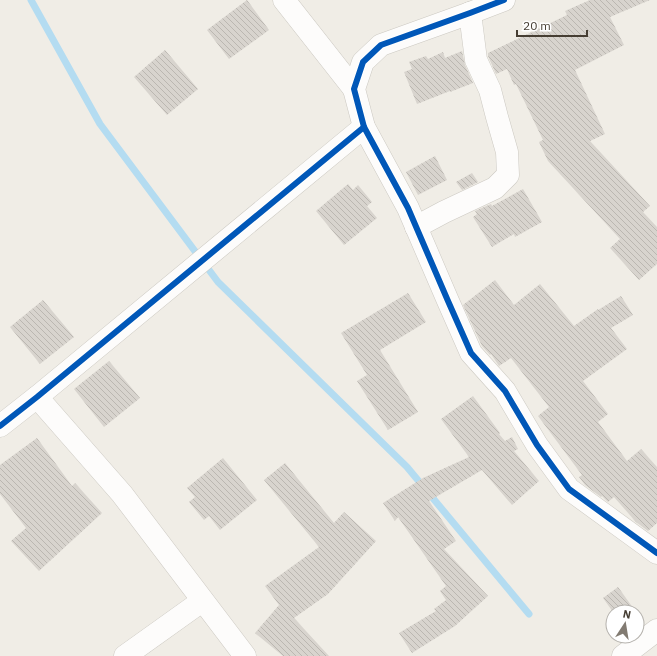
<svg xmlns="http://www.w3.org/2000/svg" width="657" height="656" font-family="'IBM Plex Sans',sans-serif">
<defs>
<pattern id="building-back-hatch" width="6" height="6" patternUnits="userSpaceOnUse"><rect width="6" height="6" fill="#d8d4ce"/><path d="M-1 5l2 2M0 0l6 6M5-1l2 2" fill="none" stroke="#bbb7b1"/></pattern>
</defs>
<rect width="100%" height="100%" fill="#f0ede6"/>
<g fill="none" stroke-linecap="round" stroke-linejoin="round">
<!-- stream -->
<polyline stroke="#b4dcf1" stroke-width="7" points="31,0 100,124 218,282 407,467 529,614"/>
</g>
<!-- building -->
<g fill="url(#building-back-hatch)">
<polygon points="247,0 269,30 229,59 207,30"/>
<polygon points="590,0 650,0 610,17 624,45 575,70 605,134 590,141 650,206 643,212 657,227 657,264 639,280 610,248 620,239 548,161 539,142 543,140 516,84 514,85 507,69 496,74 488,56 488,53 567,15 565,11"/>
<polygon points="165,50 198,89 167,115 134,77"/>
<polygon points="462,51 465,65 473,83 450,92 450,91 417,104 404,72 412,69 409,62 426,56 428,59 443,52 445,58"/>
<polygon points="435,156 447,180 418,195 406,172"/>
<polygon points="472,173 478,182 462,190 456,182"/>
<polygon points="348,184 353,190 358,185 372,202 367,206 377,218 344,245 316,211"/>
<polygon points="523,189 542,222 515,237 514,234 492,247 473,217 477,214 475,211 491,204 492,206"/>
<polygon points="495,280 514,305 540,284 574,326 598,309 598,310 621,296 633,315 611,328 627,349 583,381 608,414 598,422 627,461 641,449 657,467 657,523 648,531 636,522 614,497 608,502 602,496 601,497 585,485 579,477 582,475 538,416 549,407 511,358 499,366 491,354 490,355 482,346 463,305"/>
<polygon points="408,293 426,322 380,350 418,412 388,430 357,381 367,375 341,333"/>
<polygon points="43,300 74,337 40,364 10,327"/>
<polygon points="109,361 140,398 104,427 74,389"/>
<polygon points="473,396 500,433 499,434 505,441 512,437 518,449 514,451 539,481 512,505 482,470 429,501 456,541 444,549 488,596 455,626 412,653 399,633 436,611 434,609 446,600 440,591 446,586 398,517 395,521 383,503 423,478 469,457 441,419"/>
<polygon points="37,438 72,486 75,483 102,513 39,571 11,541 26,528 0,494 0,465"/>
<polygon points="223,458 257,500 220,530 209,516 204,520 189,502 195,497 187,488"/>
<polygon points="285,463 334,523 344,512 376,541 328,594 294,618 329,656 283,656 255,633 279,605 265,586 319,547 264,480"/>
<polygon points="618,587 636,612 613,612 603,598"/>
</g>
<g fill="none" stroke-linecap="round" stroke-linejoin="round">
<!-- street casing -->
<g stroke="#ccc9c2" stroke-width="23">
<g id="street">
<polyline points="284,0 354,89"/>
<polyline points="504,0 470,13 381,45 363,62 354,89 364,127 408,208 448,301 471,353 505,391 537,445 569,489 657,553"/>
<polyline points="416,227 444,212 495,188 508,175 507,152 497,117 490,90 476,60 470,13"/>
<polyline points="37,397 122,494 245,656"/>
<polyline points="0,426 37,397 364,127"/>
<polyline points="125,656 202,601"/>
<polyline points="623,656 657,630"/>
</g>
</g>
<!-- street -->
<use href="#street" stroke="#fdfcfb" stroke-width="22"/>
<!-- cycleway casing -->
<g stroke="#fff" stroke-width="8">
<g id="cycleway">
<polyline points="504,0 470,13 381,45 363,62 354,89 364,127 408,208 448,301 471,353 505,391 537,445 569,489 657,553"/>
<polyline points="0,426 37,397 364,127"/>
</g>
</g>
<!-- cycleway -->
<use href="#cycleway" stroke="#0057b8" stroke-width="6"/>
</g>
<!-- north arrow -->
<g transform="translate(625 624) rotate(12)"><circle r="19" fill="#ffffff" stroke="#b5b2ad"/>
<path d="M0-3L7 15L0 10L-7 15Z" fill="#827b72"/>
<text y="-6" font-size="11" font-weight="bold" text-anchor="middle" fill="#463e33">N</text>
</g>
<!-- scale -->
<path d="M517 30v6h70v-6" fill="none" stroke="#463e33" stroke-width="2"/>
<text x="523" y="30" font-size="12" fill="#463e33" stroke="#ffffff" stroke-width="3" paint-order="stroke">20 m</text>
</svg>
